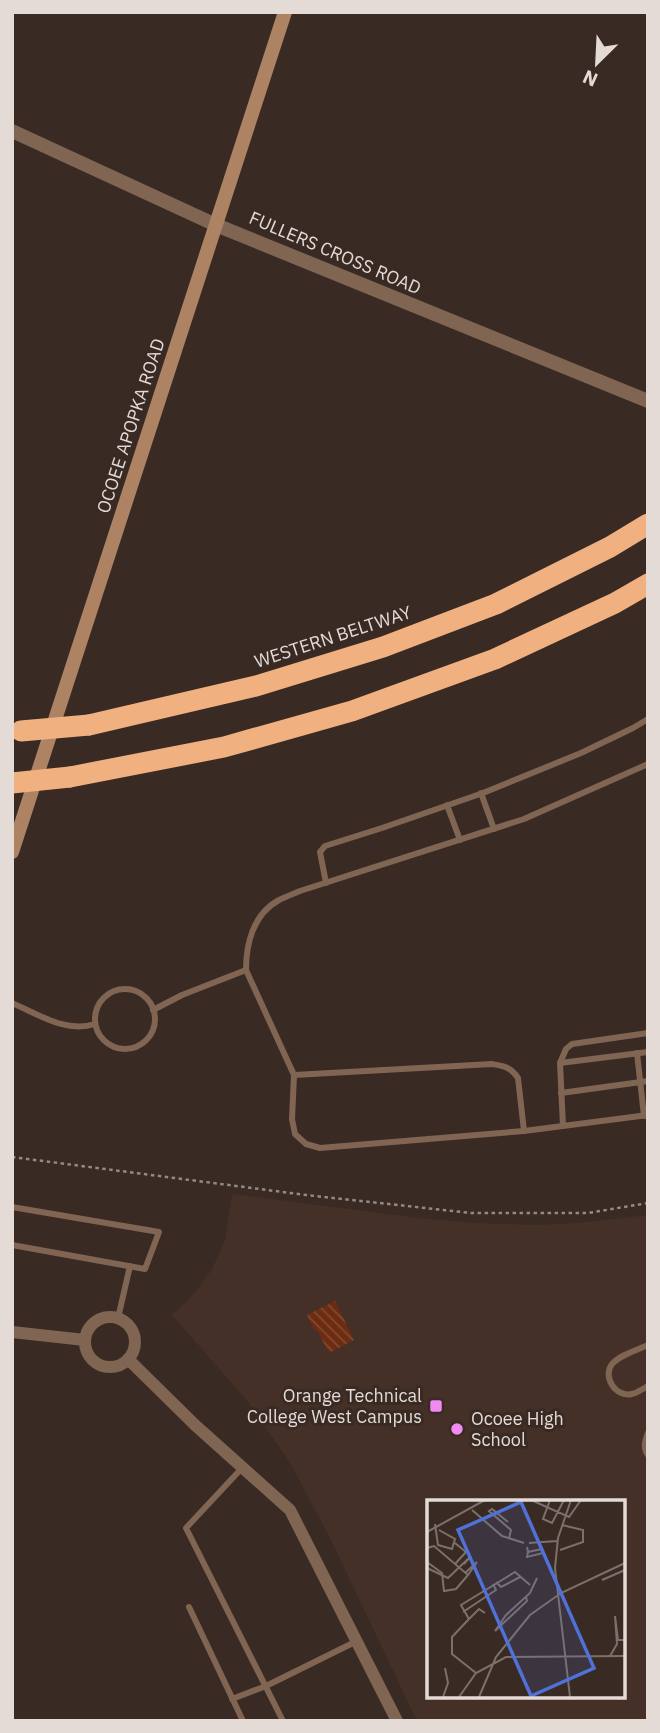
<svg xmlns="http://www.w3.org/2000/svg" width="660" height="1733" font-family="'IBM Plex Sans',sans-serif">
<defs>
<pattern id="building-back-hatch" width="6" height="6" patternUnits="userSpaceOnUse" patternTransform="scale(1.75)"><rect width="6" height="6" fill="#6d2c11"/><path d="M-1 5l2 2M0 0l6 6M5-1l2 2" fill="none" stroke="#824a33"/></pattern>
</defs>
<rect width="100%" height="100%" fill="#392a24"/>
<!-- built -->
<path fill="#453027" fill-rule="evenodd" d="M232,1194L418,1218L476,1223L534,1225L577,1223L648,1215V1721H417L329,1536L289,1461L245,1398L172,1315L193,1295L212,1269L225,1240ZM429,1502H623V1696H429Z"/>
<!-- building -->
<polygon fill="url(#building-back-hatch)" points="335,1301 354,1340 329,1353 317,1330 315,1331 307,1315"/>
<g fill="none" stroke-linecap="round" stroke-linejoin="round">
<!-- path -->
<polyline stroke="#958984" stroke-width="2.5" stroke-dasharray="3.5 3.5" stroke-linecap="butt" points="12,1157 306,1195 471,1213 588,1213 648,1203"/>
<!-- service -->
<g stroke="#806552" stroke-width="6">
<polyline points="481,793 494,829"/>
<polyline points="447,805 460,840"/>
<polyline points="326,883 320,852 325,846 382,828 483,793 581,753 633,728 648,719"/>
<polyline points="246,970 294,1075 292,1119 295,1134 306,1144 320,1148 524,1131 648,1115"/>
<circle cx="125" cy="1019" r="30"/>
<path d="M12,1003C40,1015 65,1033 95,1024"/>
<path d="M153,1010L182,995L246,970C246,944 253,914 279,900C285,897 293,894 300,891L524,819L648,764"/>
<polyline points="637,1053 644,1116"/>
<polyline points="560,1063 566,1049 572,1044 648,1033"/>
<path d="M294,1075L492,1064C504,1066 511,1067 518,1078L524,1131"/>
<polyline points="561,1093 648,1081"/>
<polyline points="563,1126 560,1063 648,1052"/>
<polyline points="12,1207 159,1232 145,1269 12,1245"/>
<polyline points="118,1318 130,1266"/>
<path d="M648,1345C637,1350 620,1355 612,1364C602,1377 616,1398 632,1394C637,1393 643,1389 648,1386"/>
<path d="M648,1433C645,1440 643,1449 648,1455"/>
<polyline points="242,1468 186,1528 283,1721"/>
<polyline points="189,1607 243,1721"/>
<polyline points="232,1699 266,1686 357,1641"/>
</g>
<!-- minor -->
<g stroke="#806552" stroke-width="12">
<circle cx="110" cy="1342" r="25"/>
<polyline points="12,1332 85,1340"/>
<polyline points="128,1359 195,1425 290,1510 397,1721"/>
</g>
<!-- tertiary -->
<polyline stroke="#806552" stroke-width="14" points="12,131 216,225 648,401"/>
<!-- secondary -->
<polyline stroke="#ad8364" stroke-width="14" points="12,852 285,12"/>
<!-- motorway -->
<g stroke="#f0b07f" stroke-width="21">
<polyline points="89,725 256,686 383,647 496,604 610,547 648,524"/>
<polyline points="70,777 224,747 352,711 495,659 615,603 648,584"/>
</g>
<!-- motorway-bridge -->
<g stroke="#f0b07f" stroke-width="21">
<polyline points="21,731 89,725"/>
<polyline points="12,783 70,777"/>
</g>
</g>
<!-- markers -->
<g fill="#f28af3" stroke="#392a24" stroke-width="2.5">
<rect x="429" y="1399" width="14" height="14" rx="3.5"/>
<circle cx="457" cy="1429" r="7"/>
</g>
<g text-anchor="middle" stroke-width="6" stroke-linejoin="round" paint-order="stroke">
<!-- street labels -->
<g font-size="18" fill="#e4dad6" stroke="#392a24">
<text transform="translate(335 253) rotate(23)" y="6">FULLERS CROSS ROAD</text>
<text transform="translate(131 426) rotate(-72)" y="6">OCOEE APOPKA ROAD</text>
<text transform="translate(333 637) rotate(-18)" y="6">WESTERN BELTWAY</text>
</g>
<!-- poi labels -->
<g font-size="18" fill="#e4dad6" stroke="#392a24" text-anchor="end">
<text x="422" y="1402">Orange Technical<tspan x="422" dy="21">College West Campus</tspan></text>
<text x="471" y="1425" text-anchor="start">Ocoee High<tspan x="471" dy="21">School</tspan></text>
</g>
</g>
<!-- overview -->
<g transform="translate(427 1500)">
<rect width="198" height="198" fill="#392a24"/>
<path fill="none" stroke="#7d706b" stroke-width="2" d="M104,0L142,17L154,0M123,0L116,19L125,23L137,0M45,10L75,36L97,43M81,22L65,9L62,11L84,30L82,38M8,24L11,45L25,49L28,39L12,30M0,32L58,0M28,43L39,52L28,64M102,43L130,41M100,47L101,52L115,49L116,53L100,57L101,52M0,48L7,46L41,75L29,89L17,91L15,73L0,62M133,50L156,42V30L135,25M0,68L21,78L44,56L37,64M38,73L50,62L41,75M175,80L198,70M69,82L74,87L93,77M99,97L100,101L68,131L79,115L103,93L110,78M36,112L69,90L66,84M58,113L52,109L42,119L34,105L88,72L103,85M42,119L25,137V154L49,173M183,156L190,144L188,116L191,140H198M16,197L21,183L18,168M32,197L49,173L79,157L198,156M52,197L69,157L103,115L134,93L198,63M143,197L128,68L131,38L144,0"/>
<path fill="#4f71d8" fill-opacity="0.15" stroke="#4f71d8" stroke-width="3.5" d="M94,2L167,168L104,196L31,30Z"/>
<rect width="198" height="198" fill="none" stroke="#e4dad6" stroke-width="3.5"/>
</g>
<!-- border -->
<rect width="660" height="1733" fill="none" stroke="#e4dad6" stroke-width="28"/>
<!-- north arrow -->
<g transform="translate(597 63) rotate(204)" stroke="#392a24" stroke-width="5" paint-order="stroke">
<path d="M0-5L12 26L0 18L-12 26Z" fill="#e4dad6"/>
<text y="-10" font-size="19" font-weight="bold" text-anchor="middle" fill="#e4dad6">N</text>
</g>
</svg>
